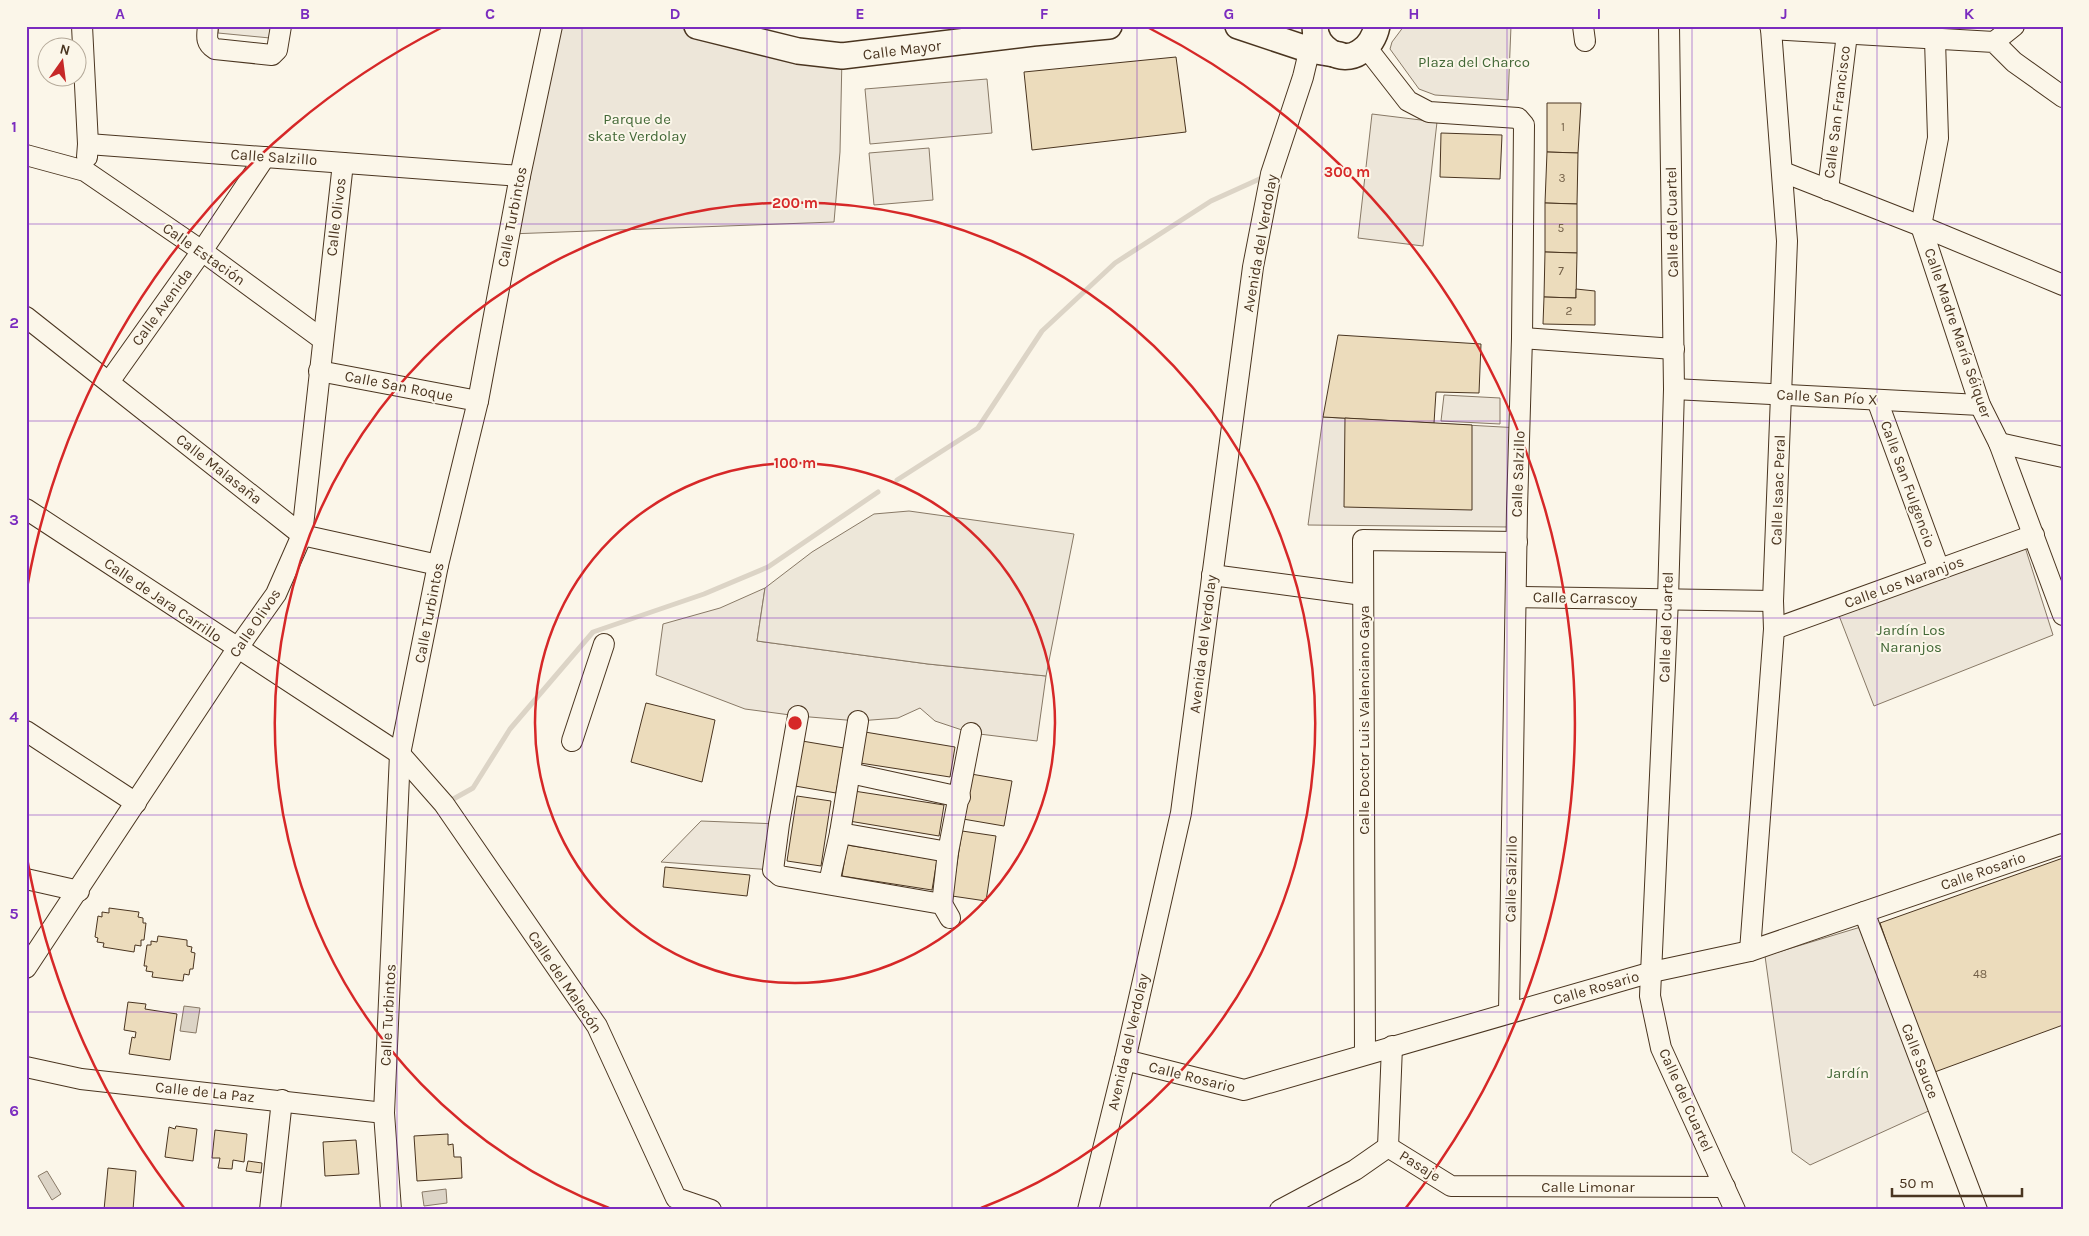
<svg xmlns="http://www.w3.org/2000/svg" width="2089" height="1236" font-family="Karla,sans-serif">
<rect width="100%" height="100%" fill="#fbf6e9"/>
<!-- green -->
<g fill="#ede6d9" stroke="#887966">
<polygon points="219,26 271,26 270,38 218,33"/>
<polygon points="552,26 697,26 842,56 840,152 834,222 509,234"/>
<polygon points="1404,26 1511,26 1508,100 1435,95 1419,89 1390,49 1392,42"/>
<polygon points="987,79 992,133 870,144 865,89"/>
<polygon points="1372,114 1437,122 1423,246 1358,238"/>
<polygon points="929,148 933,200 874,205 869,153"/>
<polygon points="1444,395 1500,398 1500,424 1441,421"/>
<polygon points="1323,417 1520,428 1510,527 1308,525"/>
<polygon points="2025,547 2053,635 1874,706 1838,613"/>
<polygon points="765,588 757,641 928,664 1046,676 1037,741 971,733 935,721 920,708 898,718 858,721 798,716 745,709 656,675 663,624 720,608"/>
<polygon points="701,821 779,824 773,870 661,862"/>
<polygon points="1864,926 1933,1109 1810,1165 1792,1152 1765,956"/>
</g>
<!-- parking -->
<polygon fill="#ede7d9" stroke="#887966" points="909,511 1074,534 1046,676 928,664 757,641 765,588 812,552 874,514"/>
<!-- water -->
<g fill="#dcd4c6" stroke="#887966">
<polygon points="184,1006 200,1008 196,1033 180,1031"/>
<polygon points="47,1171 61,1194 52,1200 38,1176"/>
<polygon points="446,1189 447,1203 424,1206 422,1192"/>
</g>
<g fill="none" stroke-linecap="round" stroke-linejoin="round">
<!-- stream -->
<g stroke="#dcd4c6" stroke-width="5">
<polyline points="897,480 978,428 1042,331 1115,263 1211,201 1264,177"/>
<polyline points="448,802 473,788 510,729 593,632 704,594 768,567 878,492"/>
</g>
</g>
<!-- building -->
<g fill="#ecdcbc" stroke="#4a3520">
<polygon points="1176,57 1186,132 1032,150 1024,72"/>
<polygon points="1547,103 1581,103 1578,153 1547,152"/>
<polygon points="1441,133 1502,135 1500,179 1440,177"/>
<polygon points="1547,152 1578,153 1577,204 1545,203"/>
<polygon points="1545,203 1577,204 1577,253 1545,252"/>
<polygon points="1545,252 1577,253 1576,298 1544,297"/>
<polygon points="1576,289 1595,291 1595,325 1543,324 1544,297 1576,298"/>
<polygon points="1338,335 1481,344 1479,393 1436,392 1434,423 1323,417"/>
<polygon points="1345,418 1472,425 1472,510 1344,507"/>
<polygon points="646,703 715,720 702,782 631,762"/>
<polygon points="865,732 955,747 950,777 860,763"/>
<polygon points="802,741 844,748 836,793 795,786"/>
<polygon points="971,774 1012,781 1004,826 963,819"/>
<polygon points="854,791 944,805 939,836 849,821"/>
<polygon points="797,796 831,801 821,866 787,861"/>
<polygon points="962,831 996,836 986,901 952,896"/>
<polygon points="847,845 937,860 932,890 842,876"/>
<polygon points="2063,858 2063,1025 1932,1073 1880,923"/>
<polygon points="665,867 750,875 747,896 663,887"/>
<polygon points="109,908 139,912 138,917 143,918 143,923 146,923 144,940 141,940 141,946 135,945 134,952 103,947 104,943 97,942 98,938 95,937 98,916 102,917 102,912 109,913"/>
<polygon points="158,936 187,940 187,946 192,947 191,952 195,953 193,969 190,969 189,975 184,974 183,981 152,977 153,972 146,971 147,966 144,966 147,945 151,945 151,941 157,942"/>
<polygon points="128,1002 146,1004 145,1009 177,1014 170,1060 129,1054 132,1037 135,1038 136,1032 124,1030"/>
<polygon points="176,1126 197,1129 193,1161 165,1157 169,1127 175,1129"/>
<polygon points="215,1130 247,1134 244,1162 233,1160 232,1169 218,1168 220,1158 212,1158"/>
<polygon points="448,1134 448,1145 453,1144 454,1157 461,1157 462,1178 417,1181 414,1136"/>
<polygon points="356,1140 359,1174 325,1176 323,1142"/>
<polygon points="248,1161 262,1163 261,1173 246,1171"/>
<polygon points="108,1168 136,1171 133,1210 104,1210"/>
</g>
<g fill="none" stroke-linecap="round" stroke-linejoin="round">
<!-- minor casing -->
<g stroke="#4a3520" stroke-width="22">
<g id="minor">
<polyline points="82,26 88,144 87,157"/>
<path d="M208,26C207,36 205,43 215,49L272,55L277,50L281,26"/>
<polyline points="1583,26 1585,41"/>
<polyline points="1669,26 1674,389 1668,599 1650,996 1661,1048 1735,1210"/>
<polyline points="1770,26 1771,29 1994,42 2014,62 2063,97"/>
<polyline points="1935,40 1938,138 1921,226 1980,405 1999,443 2063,615"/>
<polyline points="1994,42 2014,26"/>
<polyline points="1366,47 1408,101 1429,112 1518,118 1524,125 1522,338 1517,509 1509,1013"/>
<polyline points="88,144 520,176"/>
<polyline points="26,155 85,171 202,251 322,339"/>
<polyline points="1783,172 1921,226 2063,285"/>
<polyline points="1828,190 1847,34"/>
<polyline points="26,317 302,535 438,565"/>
<polyline points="1522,338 1674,349"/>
<polyline points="319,371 478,401"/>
<polyline points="109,382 202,251 265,157"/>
<polyline points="1674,389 1980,405"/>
<polyline points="1877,400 1939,569"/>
<polyline points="1999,443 2063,457"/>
<polyline points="26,509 400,754 444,804 597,1026 676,1198 711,1210"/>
<polyline points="1212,575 1363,595"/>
<polyline points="1516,597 1773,601"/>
<polyline points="1774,629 2034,535"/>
<polyline points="798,716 779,824 773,870 780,876 942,904 950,918"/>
<polyline points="26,731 136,803"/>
<polyline points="572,741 604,644"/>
<polyline points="850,773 960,797"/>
<polyline points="840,833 948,852"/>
<polyline points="26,879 79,891"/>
<polyline points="829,883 840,833 858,721"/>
<polyline points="942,904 948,852 971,733"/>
<polyline points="1864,912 1977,1210"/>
<polyline points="1750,951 1774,629 1773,601 1787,241 1771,29"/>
<polyline points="26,968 237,649 276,594 302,535 343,163"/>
<polyline points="1365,1054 1363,540 1517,542"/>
<polyline points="1125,1060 1244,1090 1652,972 1750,951 2063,844"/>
<polyline points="26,1067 81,1079 384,1113"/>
<polyline points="1388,1147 1451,1186 1725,1187"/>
<polyline points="1388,1147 1392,1046"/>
<polyline points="270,1210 282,1100"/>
<polyline points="391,1210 384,1113 400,754 438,565 478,401 520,176 552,26"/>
<polyline points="1088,1210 1125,1060 1181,813 1253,267 1271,174 1303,77 1313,35"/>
<polyline points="1280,1210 1355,1170 1388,1147"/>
</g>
</g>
<!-- major casing -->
<g stroke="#4a3520" stroke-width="28">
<g id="major">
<polyline points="697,26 798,51 842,56 1033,33 1109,26"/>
<polyline points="1238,26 1310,50 1340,55"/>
<path d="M1315,26C1315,48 1341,65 1360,52C1369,47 1375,36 1377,26"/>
</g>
</g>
<!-- minor -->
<use href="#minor" stroke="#fbf6e9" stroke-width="20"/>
<!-- major -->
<use href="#major" stroke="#fbf6e9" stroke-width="25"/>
</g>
<!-- grid -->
<path fill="none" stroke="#7b2cbf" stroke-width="1" stroke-opacity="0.55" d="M212,26V1210M397,26V1210M582,26V1210M767,26V1210M952,26V1210M1137,26V1210M1322,26V1210M1507,26V1210M1692,26V1210M1877,26V1210M26,224H2063M26,421H2063M26,618H2063M26,815H2063M26,1012H2063"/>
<!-- distance rings -->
<g fill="none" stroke="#d62828" stroke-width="2.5">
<circle cx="795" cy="723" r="260"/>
<path d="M609 1208A520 520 0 1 1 981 1208"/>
<path d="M185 1209A780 780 0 0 1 27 858M27 588A780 780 0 0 1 441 28M1149 28A780 780 0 0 1 1405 1209"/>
</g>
<g text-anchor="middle" stroke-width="4" stroke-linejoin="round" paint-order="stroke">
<!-- number labels -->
<g font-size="12" fill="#725f47">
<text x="1563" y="131">1</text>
<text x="1562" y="182">3</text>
<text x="1561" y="232">5</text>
<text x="1561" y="275">7</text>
<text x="1569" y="315">2</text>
<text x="1980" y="978">48</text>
</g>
<!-- street labels -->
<g font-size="15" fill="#4a3520" stroke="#fbf6e9">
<text transform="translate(902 50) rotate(-7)" y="5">Calle Mayor</text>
<text transform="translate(1837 112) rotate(-83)" y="5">Calle San Francisco</text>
<text transform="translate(274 157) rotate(4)" y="5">Calle Salzillo</text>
<text transform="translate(336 217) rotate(-83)" y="5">Calle Olivos</text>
<text transform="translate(512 217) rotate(-79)" y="5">Calle Turbintos</text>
<text transform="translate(1672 222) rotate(-91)" y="5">Calle del Cuartel</text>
<text transform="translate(1260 243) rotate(-80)" y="5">Avenida del Verdolay</text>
<text transform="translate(204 254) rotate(35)" y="5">Calle Estación</text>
<text transform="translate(162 307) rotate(-54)" y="5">Calle Avenida</text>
<text transform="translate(1958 333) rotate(71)" y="5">Calle Madre María Séiquer</text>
<text transform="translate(399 386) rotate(11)" y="5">Calle San Roque</text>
<text transform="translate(1827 397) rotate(3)" y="5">Calle San Pío X</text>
<text transform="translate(219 469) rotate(38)" y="5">Calle Malasaña</text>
<text transform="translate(1518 474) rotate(-88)" y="5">Calle Salzillo</text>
<text transform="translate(1908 484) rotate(70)" y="5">Calle San Fulgencio</text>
<text transform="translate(1778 490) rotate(-88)" y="5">Calle Isaac Peral</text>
<text transform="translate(1904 582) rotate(-20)" y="5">Calle Los Naranjos</text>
<text transform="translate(1585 598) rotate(1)" y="5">Calle Carrascoy</text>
<text transform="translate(163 600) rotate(34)" y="5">Calle de Jara Carrillo</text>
<text transform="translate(429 613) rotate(-79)" y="5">Calle Turbintos</text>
<text transform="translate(255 623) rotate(-56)" y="5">Calle Olivos</text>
<text transform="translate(1666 627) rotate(-88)" y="5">Calle del Cuartel</text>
<text transform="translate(1203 644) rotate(-83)" y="5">Avenida del Verdolay</text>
<text transform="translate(1364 720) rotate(-90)" y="5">Calle Doctor Luis Valenciano Gaya</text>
<text transform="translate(1983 871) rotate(-19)" y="5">Calle Rosario</text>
<text transform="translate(1511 879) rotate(-89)" y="5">Calle Salzillo</text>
<text transform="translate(565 982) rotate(56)" y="5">Calle del Malecón</text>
<text transform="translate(1596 988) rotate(-16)" y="5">Calle Rosario</text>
<text transform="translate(388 1015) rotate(-87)" y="5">Calle Turbintos</text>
<text transform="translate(1128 1042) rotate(-77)" y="5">Avenida del Verdolay</text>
<text transform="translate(1920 1061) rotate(69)" y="5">Calle Sauce</text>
<text transform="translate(1192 1077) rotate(14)" y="5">Calle Rosario</text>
<text transform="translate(205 1092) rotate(6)" y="5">Calle de La Paz</text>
<text transform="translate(1686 1100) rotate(66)" y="5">Calle del Cuartel</text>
<text transform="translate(1420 1166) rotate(32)" y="5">Pasaje</text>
<text x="1588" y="1192">Calle Limonar</text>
</g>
<!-- park labels -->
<g font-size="15" fill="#436837" stroke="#fbf6e9">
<text x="1474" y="67">Plaza del Charco</text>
<text x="637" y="124">Parque de<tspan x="637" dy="17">skate Verdolay</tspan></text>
<text x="1911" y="635">Jardín Los<tspan x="1911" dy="17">Naranjos</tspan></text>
<text x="1848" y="1078">Jardín</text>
</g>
</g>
<circle cx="795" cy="723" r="8" fill="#d62828" stroke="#fbf6e9" stroke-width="2.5"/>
<g font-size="15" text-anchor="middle" font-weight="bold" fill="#d62828" stroke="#fbf6e9" stroke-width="4" stroke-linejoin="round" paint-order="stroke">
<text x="1347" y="177">300 m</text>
<text x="795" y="208">200 m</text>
<text x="795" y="468">100 m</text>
</g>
<!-- border -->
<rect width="2089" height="1236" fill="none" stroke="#fbf6e9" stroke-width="55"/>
<!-- north arrow -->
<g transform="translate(62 62) rotate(14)"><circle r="24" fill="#fbf6e9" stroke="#b4a999"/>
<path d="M0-4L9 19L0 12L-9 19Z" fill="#c62828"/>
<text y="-8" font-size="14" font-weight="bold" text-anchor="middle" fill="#4a3520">N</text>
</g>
<!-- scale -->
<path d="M1892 1188v8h130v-8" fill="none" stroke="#4a3520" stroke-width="2.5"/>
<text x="1899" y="1188" font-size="15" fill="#4a3520" stroke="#fbf6e9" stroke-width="4" paint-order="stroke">50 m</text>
<rect x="28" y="28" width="2034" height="1180" fill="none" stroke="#7b2cbf" stroke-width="2"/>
<g font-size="16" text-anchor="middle" font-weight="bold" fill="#7b2cbf">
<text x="120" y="19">A</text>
<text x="305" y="19">B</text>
<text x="490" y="19">C</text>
<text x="675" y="19">D</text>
<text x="860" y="19">E</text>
<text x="1044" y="19">F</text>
<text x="1229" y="19">G</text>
<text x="1414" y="19">H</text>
<text x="1599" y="19">I</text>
<text x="1784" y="19">J</text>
<text x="1969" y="19">K</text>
<text x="14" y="132">1</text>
<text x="14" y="328">2</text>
<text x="14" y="525">3</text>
<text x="14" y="722">4</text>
<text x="14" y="919">5</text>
<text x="14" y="1116">6</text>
</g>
</svg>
